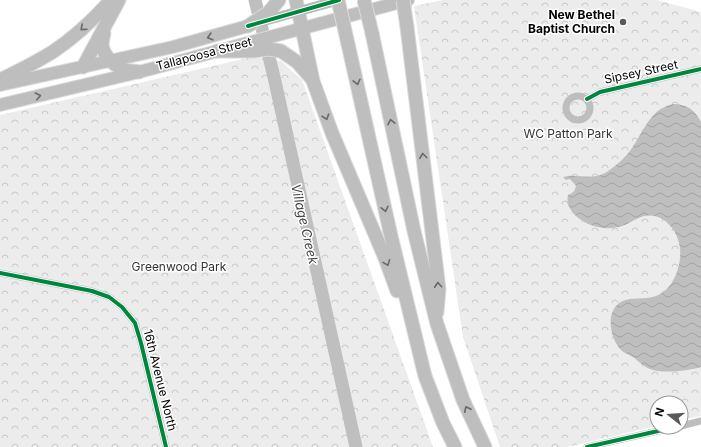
<svg xmlns="http://www.w3.org/2000/svg" width="701" height="447" font-family="Inter,sans-serif">
<defs>
<pattern id="park-crowns" width="20" height="18" patternUnits="userSpaceOnUse"><rect width="20" height="18" fill="#ececec"/><path d="M2 6a3 3 0 1 1 6 0M12 15a3 3 0 1 1 6 0" fill="none" stroke="#c9c9c9"/></pattern>
<pattern id="water-waves" width="16" height="10" patternUnits="userSpaceOnUse"><rect width="16" height="10" fill="#bfbfbf"/><path d="M0 5q4-4 8 0t8 0" fill="none" stroke="#a2a2a2"/></pattern>
</defs>
<rect width="100%" height="100%" fill="#fff"/>
<!-- park -->
<g fill="url(#park-crowns)">
<polygon points="443,0 657,0 701,12 701,416 681,420 681,403 657,403 657,426 567,447 500,447 463,337 414,6"/>
<polygon points="252,57 281,61 302,80 433,447 0,447 0,115"/>
</g>
<!-- water -->
<path fill="url(#water-waves)" d="M673,104C687,104 695,110 701,122V367C688,371 662,374 650,369C644,367 638,361 633,357C629,355 625,353 622,351C611,341 605,315 618,304C627,296 641,300 653,297C673,292 682,266 680,248C678,230 663,212 644,216C636,218 629,224 622,226C606,231 588,227 576,216C570,210 566,204 568,195C573,193 575,191 576,186L570,179L566,180L563,177C578,173 590,181 605,173C615,167 626,157 632,148C644,131 650,109 673,104Z"/>
<g fill="none" stroke-linecap="round" stroke-linejoin="round">
<!-- river -->
<polyline stroke="#bfbfbf" stroke-width="13" points="255,0 274,77 356,447"/>
<!-- primary casing -->
<g stroke="#dbdbdb" stroke-width="14">
<g id="primary">
<polyline points="0,85 173,47 248,26"/>
<polyline points="0,105 139,72 408,0"/>
</g>
</g>
<!-- highway casing -->
<g stroke="#dbdbdb" stroke-width="15">
<g id="highway">
<polyline points="296,0 313,81 332,133 385,258 397,291"/>
<polyline points="248,26 268,13 279,0"/>
<polyline points="407,27 439,289 437,312"/>
<path d="M104,33C103,38 101,44 103,49C106,58 117,68 126,70C130,71 135,71 139,72"/>
<polyline points="372,33 414,231 437,324 463,400 485,447"/>
<polyline points="348,44 391,236 425,376 443,423 455,447"/>
<polyline points="217,51 253,51 269,49 281,51 297,62 312,79"/>
<polyline points="83,67 119,0"/>
<path d="M0,80C18,71 37,62 54,51C75,37 94,19 111,0"/>
</g>
</g>
<!-- street -->
<g stroke="#bebebe" stroke-width="7">
<circle cx="578" cy="108" r="12"/>
<polyline points="587,99 600,92 701,69"/>
<polyline points="0,273 92,291 109,297 122,307 135,323 141,343 166,447"/>
<polyline points="681,426 701,421"/>
<polyline points="587,447 676,427"/>
</g>
<!-- secondary -->
<polyline stroke="#b8b8b8" stroke-width="10" points="257,23 339,0"/>
<!-- primary -->
<use href="#primary" stroke="#bebebe" stroke-width="12"/>
<!-- highway -->
<use href="#highway" stroke="#bebebe" stroke-width="13"/>
<!-- highway-bridge casing -->
<g stroke="#dbdbdb" stroke-width="15" stroke-linecap="butt">
<g id="highway-bridge">
<polyline points="338,0 348,44"/>
<polyline points="364,0 372,33"/>
<polyline points="403,0 407,27"/>
</g>
</g>
<!-- highway-bridge -->
<use href="#highway-bridge" stroke="#bebebe" stroke-width="13"/>
<!-- cycleway casing -->
<g stroke="#fff" stroke-width="6">
<g id="cycleway">
<polyline points="248,26 339,0"/>
<polyline points="587,99 600,92 701,69"/>
<polyline points="0,273 92,291 109,297 122,307 135,323 141,343 166,447"/>
<polyline points="587,447 676,427"/>
</g>
</g>
<!-- cycleway -->
<use href="#cycleway" stroke="#00873e" stroke-width="4"/>
</g>
<!-- one-way arrows -->
<defs><path id="oneway-chevron" d="M-2-3.5L2.5 0L-2 3.5" fill="none" stroke-width="1.6" stroke-linecap="round" stroke-linejoin="round"/></defs>
<g stroke="#686868">
<use href="#oneway-chevron" transform="translate(83 28) rotate(138)"/>
<use href="#oneway-chevron" transform="translate(210 37) rotate(164)"/>
<use href="#oneway-chevron" transform="translate(357 82) rotate(77)"/>
<use href="#oneway-chevron" transform="translate(38 96) rotate(-13)"/>
<use href="#oneway-chevron" transform="translate(326 117) rotate(71)"/>
<use href="#oneway-chevron" transform="translate(391 122) rotate(-102)"/>
<use href="#oneway-chevron" transform="translate(423 156) rotate(-97)"/>
<use href="#oneway-chevron" transform="translate(385 209) rotate(77)"/>
<use href="#oneway-chevron" transform="translate(387 263) rotate(69)"/>
<use href="#oneway-chevron" transform="translate(438 285) rotate(-94)"/>
<use href="#oneway-chevron" transform="translate(467 409) rotate(-115)"/>
</g>
<!-- markers -->
<circle fill="#595959" stroke="#fff" stroke-width="1.5" cx="623" cy="22" r="4"/>
<g text-anchor="middle" stroke-width="3" stroke-linejoin="round" paint-order="stroke">
<!-- poi labels -->
<g font-size="12" font-weight="bold" fill="#000" stroke="#fff" text-anchor="end">
<text x="615" y="19">New Bethel<tspan x="615" dy="14">Baptist Church</tspan></text>
</g>
<!-- street labels -->
<g font-size="12" fill="#000" stroke="#fff">
<text transform="translate(204 54) rotate(-15)" y="4">Tallapoosa Street</text>
<text transform="translate(641 72) rotate(-12)" y="4">Sipsey Street</text>
<text transform="translate(160 380) rotate(76)" y="4">16th Avenue North</text>
</g>
<!-- park labels -->
<g font-size="12" fill="#333" stroke="#fff">
<text x="568" y="138">WC Patton Park</text>
<text x="179" y="271">Greenwood Park</text>
</g>
<!-- water labels -->
<g font-size="13" font-style="italic" fill="#444" stroke="#fff">
<text transform="translate(305 224) rotate(77)" y="5">Village Creek</text>
</g>
</g>
<!-- north arrow -->
<g transform="translate(669 415) rotate(287)"><circle r="19" fill="#ffffff" stroke="#999999"/>
<path d="M0-3L7 15L0 10L-7 15Z" fill="#595959"/>
<text y="-6" font-size="11" font-weight="bold" text-anchor="middle" fill="#000000">N</text>
</g>
</svg>
